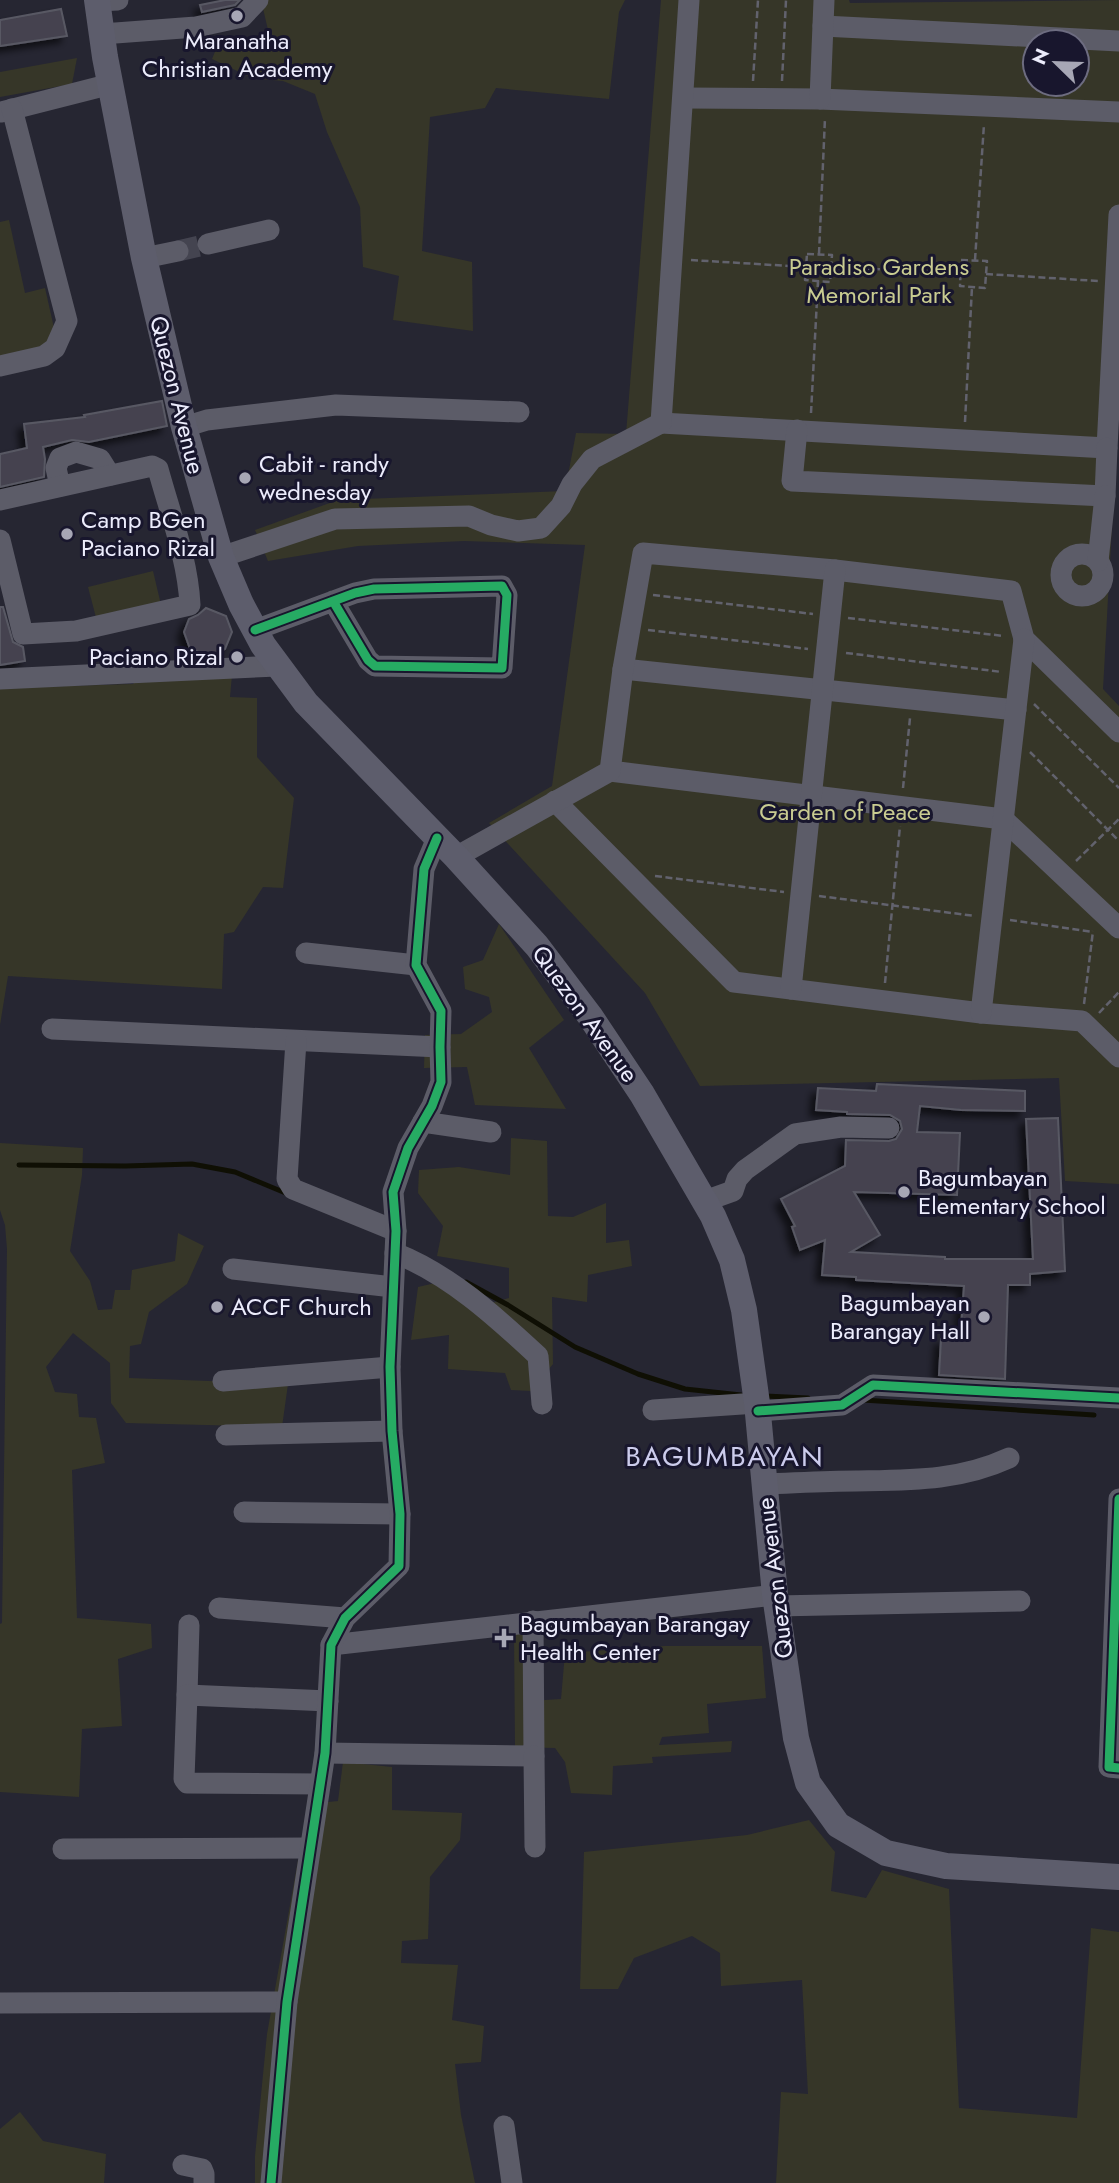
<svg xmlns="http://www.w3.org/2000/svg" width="1119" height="2183" font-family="Jost,sans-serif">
<defs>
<filter id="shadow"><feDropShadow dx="-6" dy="6" stdDeviation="3.5" flood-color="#0009"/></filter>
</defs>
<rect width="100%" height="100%" fill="#262632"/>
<!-- green -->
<g fill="#363628" fill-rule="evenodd">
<polygon points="261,0 625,0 619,12 609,99 496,88 485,108 430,117 422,251 472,262 473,331 393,320 399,276 363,267 360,207 327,132 315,94 283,81 252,78 212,59 219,42 269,34"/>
<path d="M661,0H849L850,3L1119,0V399L1103,689L1119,706V1184L1065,1181L1059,1078L700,1086L645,993L489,823L552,786L585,545L464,541L358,546L268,561L255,530L338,500L565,491L576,433L626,434ZM1035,42H1077V84H1035Z"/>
<polygon points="77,58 72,84 0,97 0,72"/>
<polygon points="9,220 25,293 45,288 59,350 0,363 0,222"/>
<polygon points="153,571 162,609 98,625 88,587"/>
<polygon points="232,675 230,697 257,698 257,757 294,798 283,888 263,887 234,932 224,934 222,989 8,976 0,1025 0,688 133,684 137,680"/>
<polygon points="499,924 564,1020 529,1048 566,1109 475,1105 467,1067 424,1068 425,1035 461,1034 492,1012 489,997 465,989 463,967 483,960"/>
<polygon points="511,1138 547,1141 548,1216 573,1217 606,1203 606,1243 629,1240 632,1266 588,1275 587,1302 552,1297 553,1364 531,1391 511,1390 505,1373 448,1369 449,1335 411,1340 418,1287 444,1281 488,1304 509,1298 509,1268 437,1256 443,1226 418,1193 419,1170 459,1167 510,1175"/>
<polygon points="0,1143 83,1148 82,1175 70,1251 90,1281 98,1310 112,1309 115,1290 130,1290 132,1270 175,1261 178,1233 204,1246 187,1284 149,1312 141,1344 130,1346 129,1378 288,1384 282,1427 126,1423 111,1403 110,1363 73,1333 46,1367 55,1392 77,1394 79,1417 96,1418 105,1463 72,1470 77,1618 151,1624 152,1648 118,1659 122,1726 82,1729 79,1797 0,1792 0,1624 2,1623 7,1249 5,1225 0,1210"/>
<polygon points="529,1628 529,1701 561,1699 565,1653 665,1646 762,1646 766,1698 707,1704 709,1733 662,1737 659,1745 732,1741 731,1752 652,1757 653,1763 613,1766 612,1795 571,1793 565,1762 555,1748 515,1747 514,1632"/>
<polygon points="343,1762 392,1767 392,1810 462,1813 460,1840 430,1877 428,1939 402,1941 401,1963 458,1965 452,2020 484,2026 481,2062 455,2064 461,2115 475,2183 255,2183 255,2156 267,2034 308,1804 338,1801"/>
<polygon points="809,1820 835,1852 831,1891 866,1898 882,1870 949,1889 959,2108 1077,2118 1091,1928 1119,1932 1119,2183 776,2183 781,2092 808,2094 802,1980 721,1986 720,1953 692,1936 634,1958 618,1989 580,1989 584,1852 747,1835"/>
<polygon points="20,2112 43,2141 106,2154 104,2183 0,2183 0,2129"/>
</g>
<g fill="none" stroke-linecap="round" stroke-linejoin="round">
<!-- stream -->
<g stroke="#0f0f04" stroke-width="5">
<polyline points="19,1165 125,1166 192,1164 235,1172 288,1194"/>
<polyline points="466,1282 508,1305 575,1347 638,1374 685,1389 741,1395"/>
<polyline points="765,1396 808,1398"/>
<polyline points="863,1400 1094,1415"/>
</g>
</g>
<!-- building -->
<g fill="#44434f" stroke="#595964" stroke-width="2" filter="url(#shadow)">
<polygon points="225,0 240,0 235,5 202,12 200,5"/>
<polygon points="61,9 67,36 0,46 0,20"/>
<polygon points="162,401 167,426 89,442 72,440 43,447 45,459 44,477 0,487 0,454 27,448 24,424 85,417 84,415"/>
<polygon points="0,607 3,607 13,642 23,647 25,661 0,665"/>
<polygon points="206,608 226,616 232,632 225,649 210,656 190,649 184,632 189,619 198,615"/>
<polygon points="877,1084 1025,1091 1025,1111 961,1110 920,1106 917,1132 960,1133 957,1195 854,1192 880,1235 851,1252 945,1257 945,1259 1033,1259 1026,1119 1058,1118 1065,1271 1030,1274 1030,1285 1008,1285 1005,1379 939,1375 941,1339 960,1341 964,1286 856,1280 856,1277 822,1275 825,1240 800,1250 792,1227 795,1226 781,1199 845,1166 846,1140 889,1141 896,1139 902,1129 900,1121 890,1115 847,1114 847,1112 816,1110 818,1088 876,1091"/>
</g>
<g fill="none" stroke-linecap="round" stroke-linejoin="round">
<!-- minor-tunnel -->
<polyline stroke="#444450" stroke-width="21" stroke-dasharray="21 10" stroke-linecap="butt" points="178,251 208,244"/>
<!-- path -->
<g stroke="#62626d" stroke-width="2.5" stroke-dasharray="7 3.5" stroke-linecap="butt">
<polyline points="753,81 758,0"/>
<polyline points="782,81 786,0"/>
<polygon points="807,254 832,255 830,282 805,280"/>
<polyline points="819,254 825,118"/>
<polyline points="691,260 806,267"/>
<polygon points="961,260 987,261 985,288 960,286"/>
<polyline points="975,260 984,124"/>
<polyline points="831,267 961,273"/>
<polyline points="986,274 1098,281"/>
<polyline points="811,413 818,281"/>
<polyline points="965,422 972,287"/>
<polyline points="653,595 813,614"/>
<polyline points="848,618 1004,636"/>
<polyline points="648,630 808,649"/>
<polyline points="846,653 1002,672"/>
<polyline points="1034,704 1119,788"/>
<polyline points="1030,752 1119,841"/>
<polyline points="903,788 910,718"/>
<polyline points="1076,861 1119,819"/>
<polyline points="655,876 784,892"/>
<polyline points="819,896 975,916"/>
<polyline points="1010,920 1093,932"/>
<polyline points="885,983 900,826"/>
<polyline points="1084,1004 1093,931"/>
<polyline points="1099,1013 1119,992"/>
</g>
<!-- minor -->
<g stroke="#5c5c68" stroke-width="21">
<polyline points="97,1 118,0"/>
<polyline points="823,26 1119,41"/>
<polyline points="102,34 196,27 242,17 258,0"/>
<polyline points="684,98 820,99 1119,112"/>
<polyline points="820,99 824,0"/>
<polyline points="1,112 111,84"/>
<polyline points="208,244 269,230"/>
<polyline points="144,258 178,251"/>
<polyline points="0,366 44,356 55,348 67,321 12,109"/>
<polyline points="661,423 1107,448 1119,215"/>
<polyline points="184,427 207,420 336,405 519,412"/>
<polyline points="797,430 792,481 1105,496 1107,448"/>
<polyline points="60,486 56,468 60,458 76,452 100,459 110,475"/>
<path d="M0,500L152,466L158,469C170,513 188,560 190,605L76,631L23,634L0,540"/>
<circle cx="1082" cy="575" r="21"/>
<polyline points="221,557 335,519 469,516 491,525 518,531 541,528 561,506 572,484 592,459 661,423 689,0"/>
<polyline points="1098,561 1105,496"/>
<polyline points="255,630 355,593 374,589 502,586 507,595 502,668 375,666 368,660 333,601"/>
<polyline points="623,669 1016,710"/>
<polyline points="0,679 277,666"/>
<polyline points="610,771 1003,819 1119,928"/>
<polyline points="555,801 734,982 981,1013 1082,1021 1119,1057"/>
<polyline points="456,857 610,771 623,669 643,553 835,570 1011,591 1024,639 1119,732"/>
<polyline points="306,953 416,965"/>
<polyline points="791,989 835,570"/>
<polyline points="981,1013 1024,639"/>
<polyline points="52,1029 440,1047"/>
<polyline points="296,1041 287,1179 293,1189 396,1231"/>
<polyline points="423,1122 491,1132"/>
<polyline points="705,1201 733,1191 737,1179 745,1170 795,1134 841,1127 889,1128"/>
<path d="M395,1253C449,1274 495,1316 538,1356L542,1404"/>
<polyline points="233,1269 393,1287"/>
<polyline points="223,1381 390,1367"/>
<polyline points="653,1410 757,1403"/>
<polyline points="758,1411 842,1405 873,1385 1119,1398"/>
<polyline points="226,1435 392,1431"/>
<path d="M765,1484C795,1483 826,1481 856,1481C911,1480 959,1481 1009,1458"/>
<polyline points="1119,1499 1109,1767 1119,1768"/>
<polyline points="244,1512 400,1514"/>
<polyline points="777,1606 1020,1601"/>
<polyline points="219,1608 345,1618"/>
<polyline points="331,1645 775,1595"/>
<polyline points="187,1695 189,1625"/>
<polyline points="325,1753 534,1756 533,1621"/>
<polyline points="534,1756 535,1847"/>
<polyline points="320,1784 187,1783 184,1779 187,1695 328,1701"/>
<polyline points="63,1849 309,1848"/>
<polyline points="0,2003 287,2002"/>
<polyline points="504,2126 512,2183"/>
<polyline points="183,2165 202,2169 204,2174 204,2183"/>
<polyline points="271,2183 287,2002 325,1753 331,1645 345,1618 399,1566 400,1514 392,1431 390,1367 396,1231 393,1192 408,1148 432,1106 441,1082 440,1047 441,1011 416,965 424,869 437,838"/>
</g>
<!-- major -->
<polyline stroke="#5d5d6c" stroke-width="26" points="97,0 105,57 144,258 184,427 221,557 241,604 263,645 306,703 456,857 537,946 590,1016 642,1094 713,1216 732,1260 744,1310 757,1403 775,1595 796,1738 808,1783 838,1825 886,1853 946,1866 1119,1877"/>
<!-- cycleway casing -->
<g stroke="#18162d" stroke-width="13">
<g id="cycleway">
<polyline points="255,630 355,593 374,589 502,586 507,595 502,668 375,666 368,660 333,601"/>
<polyline points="758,1411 842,1405 873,1385 1119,1398"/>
<polyline points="1119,1499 1109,1767 1119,1768"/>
<polyline points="271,2183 287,2002 325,1753 331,1645 345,1618 399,1566 400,1514 392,1431 390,1367 396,1231 393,1192 408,1148 432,1106 441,1082 440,1047 441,1011 416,965 424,869 437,838"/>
</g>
</g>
<!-- cycleway -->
<use href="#cycleway" stroke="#26ab63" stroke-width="9"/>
</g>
<!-- markers -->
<g fill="#a7a7b5" stroke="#18162d" stroke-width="2.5">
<circle cx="237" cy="16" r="7"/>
<circle cx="245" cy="478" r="7"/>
<circle cx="67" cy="534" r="7"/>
<circle cx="237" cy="657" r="7"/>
<circle cx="904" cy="1192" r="7"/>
<circle cx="217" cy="1307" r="7"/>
<circle cx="984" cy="1317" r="7"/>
<path d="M500.5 1627.5h7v7h7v7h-7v7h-7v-7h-7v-7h7z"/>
</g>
<g text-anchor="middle" stroke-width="6" stroke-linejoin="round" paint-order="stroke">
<!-- poi labels -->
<g font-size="24" fill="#ececfc" stroke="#18162d" text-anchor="start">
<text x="237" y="49" text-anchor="middle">Maranatha<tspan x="237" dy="28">Christian Academy</tspan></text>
<text x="259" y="472">Cabit - randy<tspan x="259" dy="28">wednesday</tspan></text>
<text x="81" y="528">Camp BGen<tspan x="81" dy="28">Paciano Rizal</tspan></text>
<text x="223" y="665" text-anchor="end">Paciano Rizal</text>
<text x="918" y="1186">Bagumbayan<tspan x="918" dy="28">Elementary School</tspan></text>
<text x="970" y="1311" text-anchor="end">Bagumbayan<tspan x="970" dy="28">Barangay Hall</tspan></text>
<text x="231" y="1315">ACCF Church</text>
<text x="520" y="1632">Bagumbayan Barangay<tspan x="520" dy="28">Health Center</tspan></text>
</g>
<!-- park labels -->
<g font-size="24" fill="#c9cc91" stroke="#18162d">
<text x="879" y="275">Paradiso Gardens<tspan x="879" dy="28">Memorial Park</tspan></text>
<text x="845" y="820">Garden of Peace</text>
</g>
<!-- street labels -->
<g font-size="24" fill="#ececfc" stroke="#18162d">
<text transform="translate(177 395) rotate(76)" y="8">Quezon Avenue</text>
<text transform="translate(585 1014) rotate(54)" y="8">Quezon Avenue</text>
<text transform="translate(775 1578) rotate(-97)" y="8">Quezon Avenue</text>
</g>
<!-- quarter labels -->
<g font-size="28" letter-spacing="2" fill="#ccccec" stroke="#18162d">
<text x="725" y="1466">BAGUMBAYAN</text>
</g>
</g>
<!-- north arrow -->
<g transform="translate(1056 63) rotate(293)"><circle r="33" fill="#18162d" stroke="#6d6c80" stroke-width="2"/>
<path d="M0-5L12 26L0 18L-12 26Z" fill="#a7a7b5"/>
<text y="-10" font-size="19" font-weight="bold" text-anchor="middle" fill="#ececfc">N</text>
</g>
</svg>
